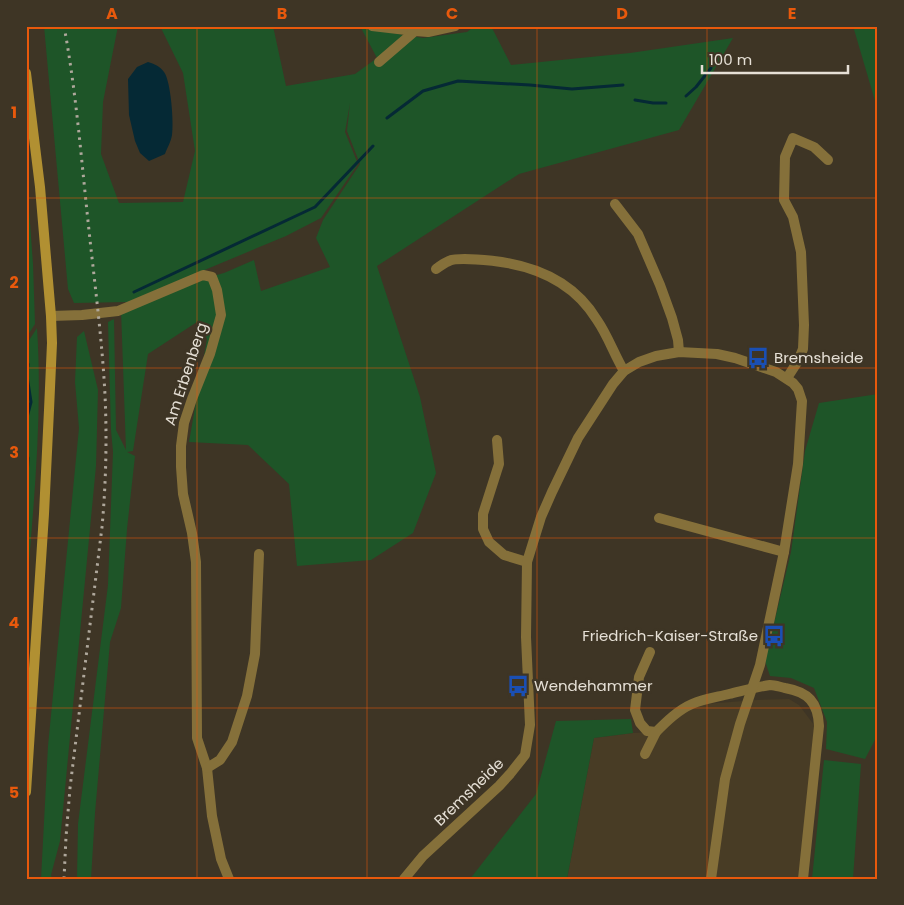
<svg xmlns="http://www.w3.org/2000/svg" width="904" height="905" font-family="Poppins,sans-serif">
<rect width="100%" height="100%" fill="#3e3525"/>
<!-- built -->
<polygon fill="#483c25" points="789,699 799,705 814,725 807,879 567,879 594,738 633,733 656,732 691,705 757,700"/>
<!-- green -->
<g fill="#1e5528">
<polygon points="44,26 118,26 103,102 101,154 119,203 183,202 195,151 183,73 160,26 273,26 286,86 355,74 377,58 361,28 423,38 467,32 475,26 491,26 511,65 630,53 733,38 679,130 519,174 377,266 420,397 436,473 413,533 371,560 297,566 289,484 248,445 189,442 207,339 197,322 148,354 133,451 127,452 135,456 127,529 121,608 110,642 95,813 91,879 77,879 78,824 108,585 113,452 111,430 108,322 114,319 116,430 126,450 121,310 194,281 224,273 254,260 261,291 330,267 316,238 323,220 360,164 347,131 350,103 345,132 358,164 321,218 286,236 128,302 74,303 68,289"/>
<polygon points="853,26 878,26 878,111"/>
<polygon points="26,168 33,264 35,324 26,338"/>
<path d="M37,328C43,418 33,509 26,600V345Z"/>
<polygon points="84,331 98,390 96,466 60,841 51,875 52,879 41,879 48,746 79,428 75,382 77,337"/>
<polygon points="878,394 878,734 865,759 826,749 827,722 814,688 791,678 770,676 765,661 791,552 805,451 819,403"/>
<polygon points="631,719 633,733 594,738 567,879 470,879 536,794 556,721"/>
<polygon points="824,760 861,764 853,879 812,879"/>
</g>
<!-- water -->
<path fill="#052935" d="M148,62C154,64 160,66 164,72C171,81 174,124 172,135C171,142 167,148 165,154L149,161L140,153L135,141L129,115L128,79L137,67Z"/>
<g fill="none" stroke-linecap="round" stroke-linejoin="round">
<!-- stream -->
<g stroke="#052935" stroke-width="3">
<polyline points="686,96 696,87 711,68"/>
<polyline points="635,100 653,103 666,103"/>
<polyline points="387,118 423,91 458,81 530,85 572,89 623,85"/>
<polyline points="134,292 315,207 373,146"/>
<polyline points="26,421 31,402 27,376 28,364"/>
<polyline points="26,453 28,458 26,497"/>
</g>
<!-- street -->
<g stroke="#85703a" stroke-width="10">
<polyline points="372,26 415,31"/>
<polyline points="379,62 415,31 428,32 455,26"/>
<polyline points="615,204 638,234 660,285 672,318 678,340 679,352"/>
<path d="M436,269C440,266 444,263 449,261C457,257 484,260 494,261C537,266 574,282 597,320C608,336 614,354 624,371"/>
<polyline points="51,316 82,315 118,311 203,275 212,277 217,290 221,315 210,354 192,399 184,423 181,446 181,467 183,494 192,533 196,562 197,738 207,768 212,816 221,859 229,879"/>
<polyline points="787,378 798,361 803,349 804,325 801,252 793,217 784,200 785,157 793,138 814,147 828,160"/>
<polyline points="497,440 499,464 483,514 483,529 489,542 504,555 527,562"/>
<polyline points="659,518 784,552"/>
<path d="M650,652L639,677L635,710L640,723L647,731L656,732C666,722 678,710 692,704C703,699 717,697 729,694C742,691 756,687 770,685C775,685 780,687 785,688C808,692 818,702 819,726L803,879"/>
<polyline points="645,754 656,732"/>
<polyline points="207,768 220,760 232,742 247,696 255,654 259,554"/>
<polyline points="404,879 423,856 499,786 510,774 525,755 530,725 526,637 527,562 541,517 552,492 578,438 613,384 624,371 639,362 656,356 679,352 717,354 735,358 776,372 793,383 798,389 802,401 798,464 784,552 760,665 740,724 725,779 711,879"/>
</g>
<!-- secondary -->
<polyline stroke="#b19032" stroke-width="10" points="26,73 40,187 51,316 52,343 49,410 44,514 26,792"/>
<!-- rail -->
<path stroke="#afa89c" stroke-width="3" stroke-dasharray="2.5 5" stroke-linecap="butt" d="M64,26C76,91 81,156 88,221C94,279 102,337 105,395C107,439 106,483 102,527L70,788L66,837L64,879"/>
</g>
<!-- grid -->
<path fill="none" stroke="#e8590c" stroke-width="1" stroke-opacity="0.55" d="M197,26V879M367,26V879M537,26V879M707,26V879M26,198H878M26,368H878M26,538H878M26,708H878"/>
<!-- icons -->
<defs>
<g id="bus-bare" transform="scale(1.725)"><path d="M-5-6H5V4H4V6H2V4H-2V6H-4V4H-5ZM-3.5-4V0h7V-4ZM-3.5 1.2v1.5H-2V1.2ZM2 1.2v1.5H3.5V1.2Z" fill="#1a4fb4" stroke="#3e3525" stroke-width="2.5" paint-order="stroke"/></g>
</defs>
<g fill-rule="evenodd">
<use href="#bus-bare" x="758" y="358"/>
<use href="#bus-bare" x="774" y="636"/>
<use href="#bus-bare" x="518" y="686"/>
</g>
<g text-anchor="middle" stroke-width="5" stroke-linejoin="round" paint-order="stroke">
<!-- poi labels -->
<g font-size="15" fill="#e6e0d6" stroke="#3e3525" text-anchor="start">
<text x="774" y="363">Bremsheide</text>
<text x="758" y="641" text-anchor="end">Friedrich-Kaiser-Straße</text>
<text x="534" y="691">Wendehammer</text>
</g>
<!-- street labels -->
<g font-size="15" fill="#e6e0d6" stroke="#3e3525">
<text transform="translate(186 374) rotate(-72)" y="5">Am Erbenberg</text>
<text transform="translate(469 792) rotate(-44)" y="5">Bremsheide</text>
</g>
</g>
<!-- border -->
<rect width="904" height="905" fill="none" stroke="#3e3525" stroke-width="55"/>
<!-- scale -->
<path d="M702 65v8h146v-8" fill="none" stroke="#e6e0d6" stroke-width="2.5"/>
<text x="709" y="65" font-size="15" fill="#e6e0d6" stroke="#3e3525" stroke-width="4" paint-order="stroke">100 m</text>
<rect x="28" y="28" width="848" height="850" fill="none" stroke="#e8590c" stroke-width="2"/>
<g font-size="16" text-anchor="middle" font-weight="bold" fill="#e8590c">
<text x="112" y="19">A</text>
<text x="282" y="19">B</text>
<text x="452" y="19">C</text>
<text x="622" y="19">D</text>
<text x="792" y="19">E</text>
<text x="14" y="118">1</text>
<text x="14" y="288">2</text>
<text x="14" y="458">3</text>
<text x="14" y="628">4</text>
<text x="14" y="798">5</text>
</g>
</svg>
